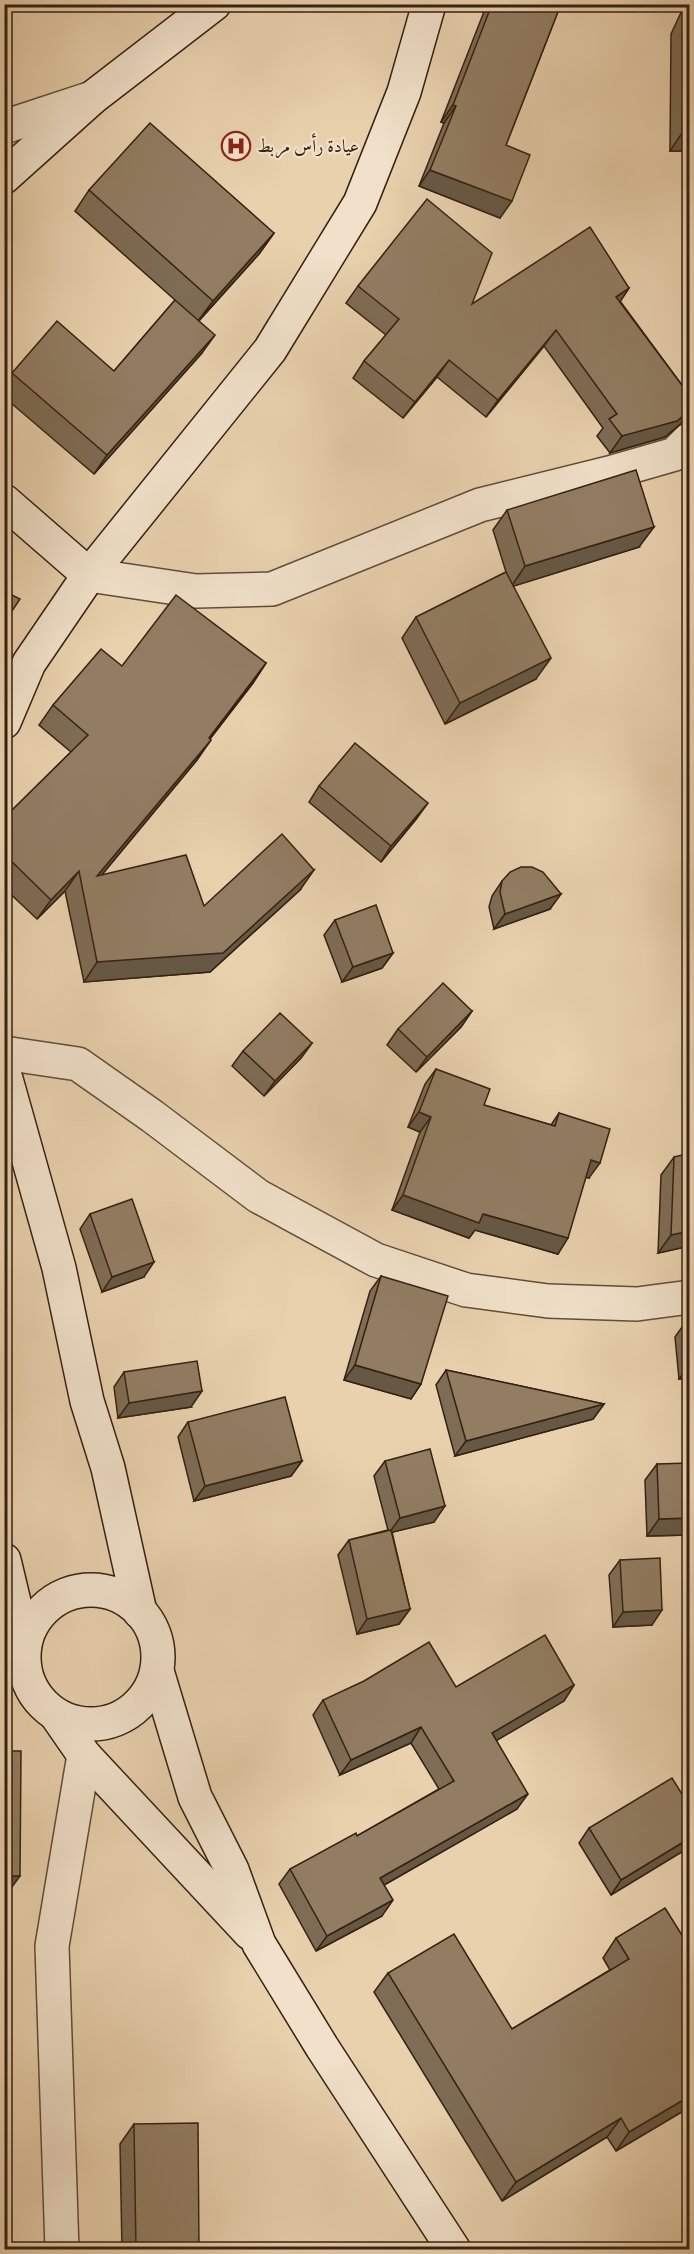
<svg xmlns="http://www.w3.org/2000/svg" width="694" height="2254" font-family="'IM FELL French Canon',Amiri,serif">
<rect width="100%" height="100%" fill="#e9d1ae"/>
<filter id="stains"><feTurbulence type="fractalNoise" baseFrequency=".00333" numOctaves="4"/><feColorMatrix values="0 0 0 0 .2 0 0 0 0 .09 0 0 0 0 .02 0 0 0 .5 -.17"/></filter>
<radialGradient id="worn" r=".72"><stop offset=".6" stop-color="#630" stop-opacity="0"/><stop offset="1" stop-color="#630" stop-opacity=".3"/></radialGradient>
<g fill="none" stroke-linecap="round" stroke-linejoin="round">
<!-- minor casing -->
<g stroke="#614d39" stroke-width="36">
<g id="minor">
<polyline points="4,127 92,98"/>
<polyline points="89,575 196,591 272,589 480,505 609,473 675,454 690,439"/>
<polyline points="4,1053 78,1064 152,1116 258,1196 376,1260 466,1290 548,1301 637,1304 690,1297"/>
<polyline points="62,2250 52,1946 84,1755"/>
</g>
</g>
<!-- secondary casing -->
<g stroke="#342112" stroke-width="36">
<g id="secondary">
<polyline points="4,177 92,98 214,4"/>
<polyline points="4,501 89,575"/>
<polyline points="4,722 29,663 89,575 270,350 360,203 404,92 429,4"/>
<polyline points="4,1072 59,1268 87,1401 108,1468 140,1612"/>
<polyline points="4,1560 24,1644"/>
<circle cx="91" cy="1657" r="67"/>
<polyline points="157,1671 195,1797 232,1870 259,1944 322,2047 454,2250"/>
<polyline points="57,1716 84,1755 250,1933"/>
</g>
</g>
<!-- minor -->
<use href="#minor" stroke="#f1e1ca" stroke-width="33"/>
<!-- secondary -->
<use href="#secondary" stroke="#f1e1ca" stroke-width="33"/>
</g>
<!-- wall -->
<g fill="#7e6c55" stroke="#342112" stroke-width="1.5">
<polygon points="487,4 561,4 506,145 500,218 419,186 444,123 441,122"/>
<polygon points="685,4 690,4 690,151 670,151 671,34"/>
<polygon points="89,190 274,233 259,254 199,321 202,353 94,474 4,397 4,383 12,373 114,371 175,300 75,211"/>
<polygon points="358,286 472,304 629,288 620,301 690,396 690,414 684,421 665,437 610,453 597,436 603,428 544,346 486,417 437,377 403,418 353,378 364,361 386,335 346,303"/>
<polygon points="507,510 639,547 513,586 536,679 445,724 402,638 416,617 506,572 493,530"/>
<polygon points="266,663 253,683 210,739 197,760 101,876 204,906 300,890 210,972 84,982 65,891 37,919 4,888 4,818 71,752 39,725 53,705 122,666"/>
<polygon points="319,786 417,818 381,862 309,802"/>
<polygon points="502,881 550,909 494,929 489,907 492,896"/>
<polygon points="335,920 393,953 382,968 342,982 324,935"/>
<polygon points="472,1011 461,1027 416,1072 387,1045 398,1029"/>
<polygon points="312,1043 301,1058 264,1096 232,1066 243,1051"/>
<polygon points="436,1069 484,1105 551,1125 559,1113 589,1178 586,1177 558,1254 475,1230 469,1238 392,1210 420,1132 408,1127 425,1084"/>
<polygon points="674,1157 690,1246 658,1253 661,1175"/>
<polygon points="90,1214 144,1277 102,1292 80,1229"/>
<polygon points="381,1276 421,1384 411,1399 344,1380 370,1291"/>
<polygon points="687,1320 690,1320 690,1380 689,1378 679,1379 675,1337"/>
<polygon points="446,1370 604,1404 593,1419 455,1456 436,1385"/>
<polygon points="124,1372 191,1407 118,1418 114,1387"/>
<polygon points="188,1422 302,1461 291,1476 194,1501 178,1437"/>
<polygon points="385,1461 434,1522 392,1532 410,1609 399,1624 357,1634 338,1555 349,1540 388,1530 374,1476"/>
<polygon points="657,1464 690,1535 647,1536 645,1480"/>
<polygon points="620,1560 652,1625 613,1627 609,1575"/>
<polygon points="574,1685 564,1701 496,1740 517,1809 384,1885 382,1916 316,1951 279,1884 290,1869 357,1836 439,1789 411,1743 340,1775 313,1715 323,1700 456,1687"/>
<polygon points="690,1807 611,1895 579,1843 589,1828"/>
<polygon points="616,1938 690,1948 690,2107 616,2151 607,2137 502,2201 374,1992 388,1973 512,2029 610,1970 603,1958"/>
<polygon points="134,2124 199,2250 122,2250 120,2144"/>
</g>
<!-- shaded-wall -->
<g fill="#665845" stroke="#342112" stroke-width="1.5">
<polygon points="453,105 456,106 444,123 441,122"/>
<polygon points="682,133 690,133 690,151 670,151"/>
<polygon points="430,170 512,201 500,218 419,186"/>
<polygon points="274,233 259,254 198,321 213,301"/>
<polygon points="629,288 618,305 616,297"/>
<polygon points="556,330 544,346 486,417 498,400"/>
<polygon points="215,335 202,353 94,474 107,455"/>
<polygon points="449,360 437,377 403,418 415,402"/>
<polygon points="690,410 690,414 684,421 665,437 610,453 622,436"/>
<polygon points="654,527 639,547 511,587 525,566"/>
<polygon points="551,658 536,679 445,724 460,703"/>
<polygon points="266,663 253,683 195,758 209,738"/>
<polygon points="211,740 197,760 84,896 97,876"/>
<polygon points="428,803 417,818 381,862 391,846"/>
<polygon points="314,870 300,890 210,972 84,982 97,962"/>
<polygon points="79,871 65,891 37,919 51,900"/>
<polygon points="561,894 550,909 494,929 505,914"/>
<polygon points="393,953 382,968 342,982 353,967"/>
<polygon points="472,1011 461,1027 416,1072 427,1057"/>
<polygon points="312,1043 301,1058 264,1096 275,1081"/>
<polygon points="419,1112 431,1117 420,1132 408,1127"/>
<polygon points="591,1160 600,1163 589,1178 580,1176"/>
<polygon points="403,1195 483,1214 568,1238 558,1254 475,1230 469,1238 392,1210"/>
<polygon points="690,1231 690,1246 658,1253 671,1235"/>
<polygon points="154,1262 144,1277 102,1292 112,1277"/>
<polygon points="690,1364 690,1378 679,1379"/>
<polygon points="355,1365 421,1384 411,1399 344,1380"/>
<polygon points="202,1391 191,1407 118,1418 129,1403"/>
<polygon points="604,1404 593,1419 455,1456 466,1441"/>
<polygon points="302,1461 291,1476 194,1501 205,1486"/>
<polygon points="445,1506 434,1522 389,1533 400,1518"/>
<polygon points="690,1518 690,1535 647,1536 659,1519"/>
<polygon points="410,1609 399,1624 357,1634 367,1619"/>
<polygon points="662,1610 652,1625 613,1627 623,1612"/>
<polygon points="574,1685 564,1701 482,1749 492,1733"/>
<polygon points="421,1727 411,1743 340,1775 351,1760"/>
<polygon points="528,1794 517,1809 370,1893 380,1878"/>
<polygon points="690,1838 690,1847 611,1895 621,1880"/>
<polygon points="4,1876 20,1876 9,1891 4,1891"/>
<polygon points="393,1900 382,1916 316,1951 327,1936"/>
<polygon points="690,2096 690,2107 616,2151 629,2132"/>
<polygon points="621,2118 607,2137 502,2201 516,2182"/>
</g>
<!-- building -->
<g fill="#927d63" stroke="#342112" stroke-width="1.5">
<polygon points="492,4 561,4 506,145 530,155 512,201 430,170 456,106 453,105"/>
<polygon points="689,4 690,133 682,133 684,16"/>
<polygon points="150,123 274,233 213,301 89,190"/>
<polygon points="427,199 492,253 472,304 590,227 629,288 616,297 690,396 690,410 677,421 622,436 609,419 617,414 556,330 498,400 449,360 415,402 364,361 399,319 358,286"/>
<polygon points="175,300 215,335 107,455 12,373 57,321 114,371"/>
<polygon points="636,470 654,527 525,566 507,510"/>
<polygon points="506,572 551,658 460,703 416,617"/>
<polygon points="4,591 20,599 4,623"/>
<polygon points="176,595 266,663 209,738 211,740 97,876 186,855 204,906 282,834 314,870 223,953 97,962 79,871 51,900 4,854 4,818 88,735 53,705 101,649 122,666"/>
<polygon points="355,743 428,803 391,846 319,786"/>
<polygon points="521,867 532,867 543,872 561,894 505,914 500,892 502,881 510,872"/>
<polygon points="376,905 393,953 353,967 335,920"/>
<polygon points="443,983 472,1011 427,1057 398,1029"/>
<polygon points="280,1013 312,1043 275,1081 243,1051"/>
<polygon points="436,1069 490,1089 484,1105 555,1126 559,1113 610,1129 600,1163 591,1160 568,1238 483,1214 479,1223 403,1195 431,1117 419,1112"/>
<polygon points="690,1153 690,1231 671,1235 674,1157"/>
<polygon points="132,1199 154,1262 112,1277 90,1214"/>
<polygon points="381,1276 448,1296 421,1384 355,1365"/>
<polygon points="687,1320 690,1320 690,1349"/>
<polygon points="197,1361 202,1391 129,1403 124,1372"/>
<polygon points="446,1370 604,1404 466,1441"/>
<polygon points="285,1397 302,1461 205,1486 188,1422"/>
<polygon points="430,1449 445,1506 400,1518 385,1461"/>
<polygon points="690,1463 690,1518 659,1519 657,1464"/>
<polygon points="391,1530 410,1609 367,1619 349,1540"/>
<polygon points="660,1558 662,1610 623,1612 620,1560"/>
<polygon points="545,1635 574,1685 492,1733 528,1794 380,1878 393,1900 327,1936 290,1869 356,1833 357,1836 454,1781 421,1727 351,1760 323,1700 364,1681 429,1642 456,1687"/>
<polygon points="4,1751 21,1751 20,1876 4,1876"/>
<polygon points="672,1778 690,1807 690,1838 621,1880 589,1828"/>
<polygon points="665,1908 690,1948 690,2096 629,2132 621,2118 516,2182 388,1973 454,1934 512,2029 629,1959 616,1938"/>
<polygon points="198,2123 199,2250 136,2250 134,2124"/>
</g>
<!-- icons -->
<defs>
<g id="hospital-ring" transform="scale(1.5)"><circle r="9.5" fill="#f1e1ca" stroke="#8f2418" stroke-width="1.5"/><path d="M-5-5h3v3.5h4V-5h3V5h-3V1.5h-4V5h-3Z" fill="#8f2418"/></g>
</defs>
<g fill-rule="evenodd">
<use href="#hospital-ring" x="236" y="146"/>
</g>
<g text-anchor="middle" stroke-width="4.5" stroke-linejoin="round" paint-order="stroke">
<!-- poi labels -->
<g font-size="18" fill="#342112" stroke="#f1e1ca" text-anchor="start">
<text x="257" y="152">عيادة رأس مربط</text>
</g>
</g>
<!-- margin -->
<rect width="694" height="2254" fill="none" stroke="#e9d1ae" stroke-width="24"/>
<rect x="6" y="6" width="682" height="2242" fill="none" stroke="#342112" stroke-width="3"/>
<rect x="12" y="12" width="670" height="2230" fill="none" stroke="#342112" stroke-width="1.5"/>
<rect width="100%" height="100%" filter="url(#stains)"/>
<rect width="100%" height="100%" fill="url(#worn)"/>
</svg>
